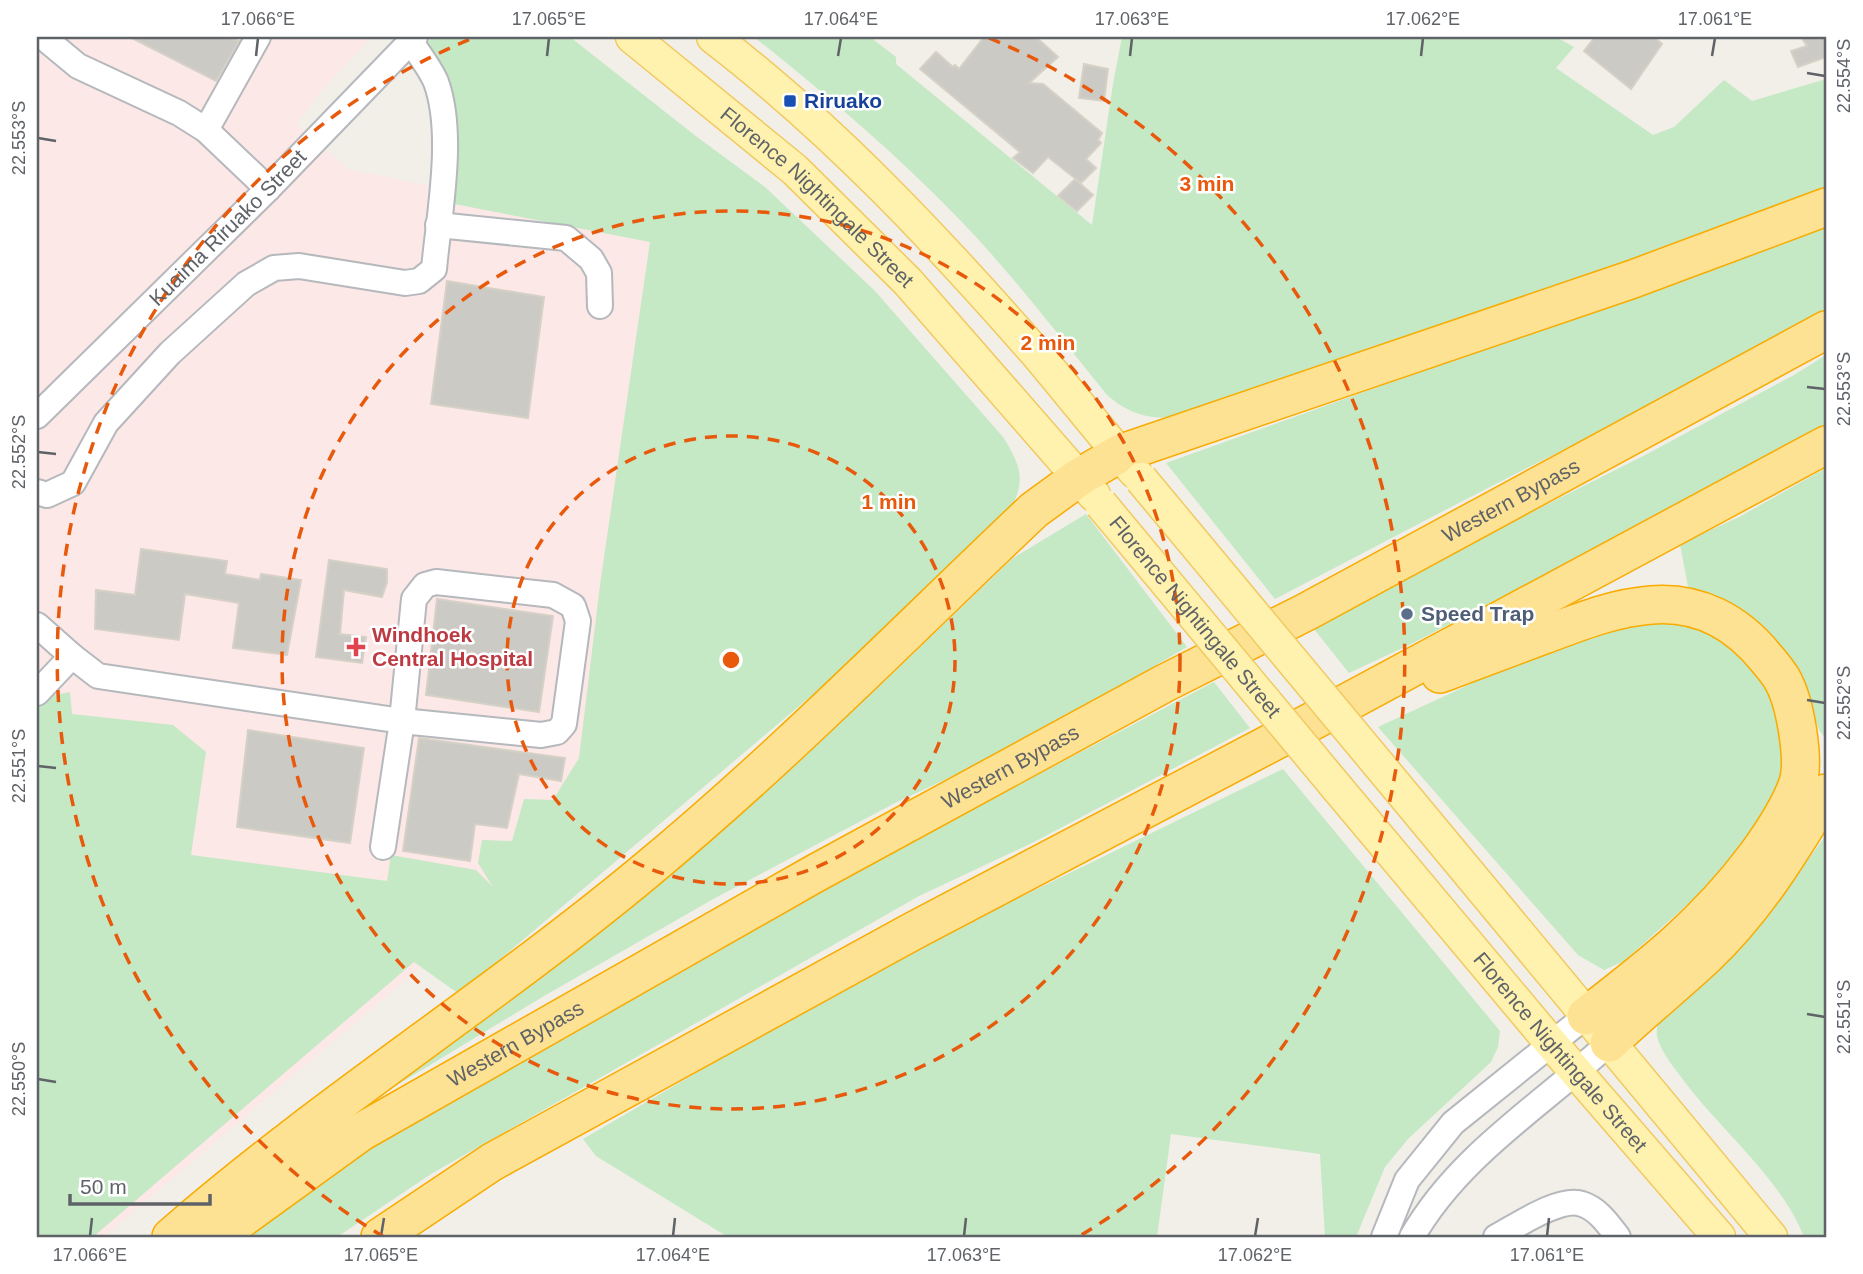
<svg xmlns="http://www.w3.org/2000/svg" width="1863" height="1274" font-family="Helvetica,sans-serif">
<rect width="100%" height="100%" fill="#f1efe8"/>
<!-- medical -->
<polygon fill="#fce8e6" points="37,37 372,37 322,90 296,124 348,169 663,233 735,699 104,1237 37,1237"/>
<!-- green -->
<g fill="#c5e8c5">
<path d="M432,37H570L697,137L765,187L875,291L1003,437C1020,464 1027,481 1010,509L917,602L824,685L459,994L414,962L93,1237H37V707L49,696L70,692L72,714L173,725L206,752L191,855L387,881L391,855L476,870L493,887L478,863L482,840L512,841L524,799L553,800L579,758L600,585L650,242L449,203L427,54V43Z"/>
<path d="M754,37H870L896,57V64L1092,225L1113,84L1122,37H1556L1574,47L1556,68L1653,135L1674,127L1724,80L1752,101L1826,79V192L1185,417C1153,420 1131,416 1107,395C1059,336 1013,275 960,220C896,154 826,94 754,37Z"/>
<path d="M1826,226V308C1746,364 1657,404 1569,447C1470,496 1373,548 1275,599L1166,463Z"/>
<polygon points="1826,355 1826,424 1771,457 1411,644 1349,673 1310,624 1649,453 1794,375"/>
<polygon points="1826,468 1826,739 1819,730 1803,685 1689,592 1680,544 1739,517"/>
<polygon points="1086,514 1187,647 1017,746 895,803 715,898 544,996 384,1093 380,1083 771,782 885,681 1013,558"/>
<polygon points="1670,620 1705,630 1733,644 1756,666 1778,703 1785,737 1779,786 1756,826 1718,877 1624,961 1604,970 1578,955 1378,727 1557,644 1627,627"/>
<polygon points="1214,682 1250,728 1034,842 919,896 431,1174 337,1237 234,1237 342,1160 868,856 1001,794"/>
<polygon points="1283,769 1500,1031 1498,1047 1491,1062 1408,1139 1385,1167 1356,1237 1325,1237 1320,1154 1171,1134 1157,1237 728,1237 596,1156 583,1139 813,1005 1006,904"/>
<path d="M1826,835V1237H1804C1782,1179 1718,1128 1681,1077C1672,1065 1660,1050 1657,1036C1656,1027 1659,1018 1665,1011C1678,993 1705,979 1721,962C1761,922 1793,881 1826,835Z"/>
</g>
<!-- building -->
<g fill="#cccac5" stroke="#d6d1c6" stroke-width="2">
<polygon points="130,37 227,37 239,41 216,81"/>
<polygon points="984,37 1036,37 1058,57 1029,83 1043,84 1102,133 1098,140 1101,143 1086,159 1096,168 1081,183 1048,157 1033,173 1013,158 1020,152 920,69 936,52 953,67 955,65 959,69"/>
<polygon points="1595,37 1654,37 1662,44 1631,89 1584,51"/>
<polygon points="1801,37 1826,37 1826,57 1798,67 1791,51 1807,46"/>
<polygon points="1084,64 1108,69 1104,101 1079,98"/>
<polygon points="1075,179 1093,195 1077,211 1058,196"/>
<polygon points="447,281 544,297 528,418 431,404"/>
<polygon points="141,549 227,561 225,574 260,580 261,574 301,580 287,655 233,648 239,603 185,594 179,640 95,629 96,590 135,595"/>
<polygon points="329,560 387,569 387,582 382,597 344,590 340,634 366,637 362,663 316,657"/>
<polygon points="437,599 553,616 539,712 426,695"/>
<polygon points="248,730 364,748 350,843 237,827"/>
<polygon points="419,738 565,758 561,781 519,774 507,828 475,824 470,861 403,851"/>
</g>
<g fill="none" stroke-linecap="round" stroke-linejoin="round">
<!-- minor casing -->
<g stroke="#b5b8bc" stroke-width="28">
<g id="minor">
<polyline points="43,37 78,66 179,113 206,130 268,189"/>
<polyline points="206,130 258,37"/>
<polyline points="438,225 566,238 591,259 599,273 600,306"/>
<path id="s1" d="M37,416L268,189L415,37"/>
<path d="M37,492L47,495L73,483L106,423L170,353L246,284L274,268L299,266L405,283L419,281L434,269C439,214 455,134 436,82C430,68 419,54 410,41"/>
<polyline points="37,625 72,656"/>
<polyline points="37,693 72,656 98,676 402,721 541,735 557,732 564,724 578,621 573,606 553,595 436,582 425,585 414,599 402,721 383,847"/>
<polyline points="1384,1237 1407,1180 1453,1123 1586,1016"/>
<path d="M1412,1237C1459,1155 1541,1106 1609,1043"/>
<path d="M1496,1237C1515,1227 1560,1196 1582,1204C1598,1209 1608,1224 1618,1237"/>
</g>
</g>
<!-- major casing -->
<g stroke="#f2c960" stroke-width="35">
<g id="major">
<path id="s2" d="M632,37L795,170L908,282L1094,495"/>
<path d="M713,37C832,128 937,240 1036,353C1069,392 1101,433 1135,472"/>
<polyline points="1379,765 1771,1237"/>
<path id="s3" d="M1339,790L1551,1043L1719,1237"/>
</g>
</g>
<!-- highway casing -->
<g stroke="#f9ab00" stroke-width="40">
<g id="highway">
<path d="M1440,674C1474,661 1509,648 1544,635C1579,622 1613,608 1651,605C1698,601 1737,622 1766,658C1772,665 1778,672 1782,679C1795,701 1805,759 1798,783C1789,809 1772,834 1756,856C1705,924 1652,965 1586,1016"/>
<path d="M1609,1043C1640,1013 1674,986 1705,957C1755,910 1791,851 1826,793"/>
<path d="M171,1237C321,1106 490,1000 643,873C780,760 905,632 1034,510L1078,478L1119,454L1633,279L1826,207"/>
<path id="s4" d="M216,1237L361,1132L814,874L1165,683L1306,612L1826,330"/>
<polyline points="380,1237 492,1162 915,930 1309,723 1826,445"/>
</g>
</g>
<!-- minor -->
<use href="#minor" stroke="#fff" stroke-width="24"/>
<!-- major -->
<use href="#major" stroke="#fff2af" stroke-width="32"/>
<!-- highway -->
<use href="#highway" stroke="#fde293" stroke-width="37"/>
<!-- major-bridge casing -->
<g stroke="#f2c960" stroke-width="35" stroke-linecap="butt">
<g id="major-bridge">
<polyline points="1141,479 1379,765"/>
<path id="s5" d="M1101,504L1339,790"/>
</g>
</g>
<!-- major-bridge -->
<use href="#major-bridge" stroke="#fff2af" stroke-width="32"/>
</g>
<!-- ticks -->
<path fill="none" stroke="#5f6368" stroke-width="2.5" d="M256,56L258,38M547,56L549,38M838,56L841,38M1130,56L1132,38M1421,56L1423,38M1712,56L1715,38M1807,73L1825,76M38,138L56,141M1807,387L1825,389M38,452L56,454M1807,700L1825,703M38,766L56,768M1807,1014L1825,1017M38,1079L56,1082M90,1236L92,1218M381,1236L384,1218M673,1236L675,1218M964,1236L966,1218M1255,1236L1258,1218M1547,1236L1549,1218"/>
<!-- distance rings -->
<g fill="none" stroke="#e8590c" stroke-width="3.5" stroke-dasharray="12 9">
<circle cx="731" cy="660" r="224"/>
<circle cx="731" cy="660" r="449"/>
<path d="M384 1237A673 673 0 0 1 473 38M989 38A673 673 0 0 1 1078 1237"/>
</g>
<!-- markers -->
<rect fill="#1a4fb4" stroke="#fff" stroke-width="2.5" x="783" y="94" width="14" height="14" rx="3.5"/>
<circle fill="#5c6f8a" stroke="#fff" stroke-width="2.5" cx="1407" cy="614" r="7"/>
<path fill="#e0444e" stroke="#fff" stroke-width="2.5" d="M352.5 636.5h7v7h7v7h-7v7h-7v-7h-7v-7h7z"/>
<g text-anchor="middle" stroke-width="5" stroke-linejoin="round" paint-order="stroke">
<!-- transit labels -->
<g font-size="21" font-weight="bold" fill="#164399" stroke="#fff" text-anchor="start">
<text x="804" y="108">Riruako</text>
</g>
<!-- street labels -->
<g font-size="21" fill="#5f6368" stroke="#fff">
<text dy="7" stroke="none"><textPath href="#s2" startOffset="245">Florence Nightingale Street</textPath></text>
<text dy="7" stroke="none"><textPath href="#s1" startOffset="268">Kuaima Riruako Street</textPath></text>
<text dy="7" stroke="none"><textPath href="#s4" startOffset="1491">Western Bypass</textPath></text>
<text dy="7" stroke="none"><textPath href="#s5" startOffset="147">Florence Nightingale Street</textPath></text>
<text dy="7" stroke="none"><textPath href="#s4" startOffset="924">Western Bypass</textPath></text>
<text dy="7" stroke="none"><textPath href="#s4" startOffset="357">Western Bypass</textPath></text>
<text dy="7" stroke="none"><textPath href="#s3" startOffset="343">Florence Nightingale Street</textPath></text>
</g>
<!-- service labels -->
<g font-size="21" font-weight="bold" fill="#4e5e75" stroke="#fff" text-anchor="start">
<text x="1421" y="621">Speed Trap</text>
</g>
<!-- health labels -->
<g font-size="21" font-weight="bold" fill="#be3a42" stroke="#fff" text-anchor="start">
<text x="372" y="642">Windhoek<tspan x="372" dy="24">Central Hospital</tspan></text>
</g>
</g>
<circle cx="731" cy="660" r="10" fill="#e8590c" stroke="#fff" stroke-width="3.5"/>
<g font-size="21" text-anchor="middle" font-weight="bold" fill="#e8590c" stroke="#fff" stroke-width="5" stroke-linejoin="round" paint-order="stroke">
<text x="1207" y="191">3 min</text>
<text x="1048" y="350">2 min</text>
<text x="889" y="509">1 min</text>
</g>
<!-- border -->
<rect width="1863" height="1274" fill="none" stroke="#ffffff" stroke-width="77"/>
<!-- scale -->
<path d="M70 1194v10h140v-10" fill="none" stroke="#5f6368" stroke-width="3.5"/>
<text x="80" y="1194" font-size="21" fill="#5f6368" stroke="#ffffff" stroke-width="5" paint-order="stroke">50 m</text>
<rect x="38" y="38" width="1787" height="1198" fill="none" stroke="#5f6368" stroke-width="2.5"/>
<g font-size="18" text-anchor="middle" fill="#5f6368">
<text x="258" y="25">17.066°E</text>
<text x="549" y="25">17.065°E</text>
<text x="841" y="25">17.064°E</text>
<text x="1132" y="25">17.063°E</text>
<text x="1423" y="25">17.062°E</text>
<text x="1715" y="25">17.061°E</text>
<text transform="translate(1844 76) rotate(-90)" y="6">22.554°S</text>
<text transform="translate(19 138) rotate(-90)" y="6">22.553°S</text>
<text transform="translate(1844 389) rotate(-90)" y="6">22.553°S</text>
<text transform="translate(19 452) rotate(-90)" y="6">22.552°S</text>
<text transform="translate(1844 703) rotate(-90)" y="6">22.552°S</text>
<text transform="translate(19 766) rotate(-90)" y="6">22.551°S</text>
<text transform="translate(1844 1017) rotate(-90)" y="6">22.551°S</text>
<text transform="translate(19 1079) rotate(-90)" y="6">22.550°S</text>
<text x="90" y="1261">17.066°E</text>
<text x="381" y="1261">17.065°E</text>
<text x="673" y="1261">17.064°E</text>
<text x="964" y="1261">17.063°E</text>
<text x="1255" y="1261">17.062°E</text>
<text x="1547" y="1261">17.061°E</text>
</g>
</svg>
